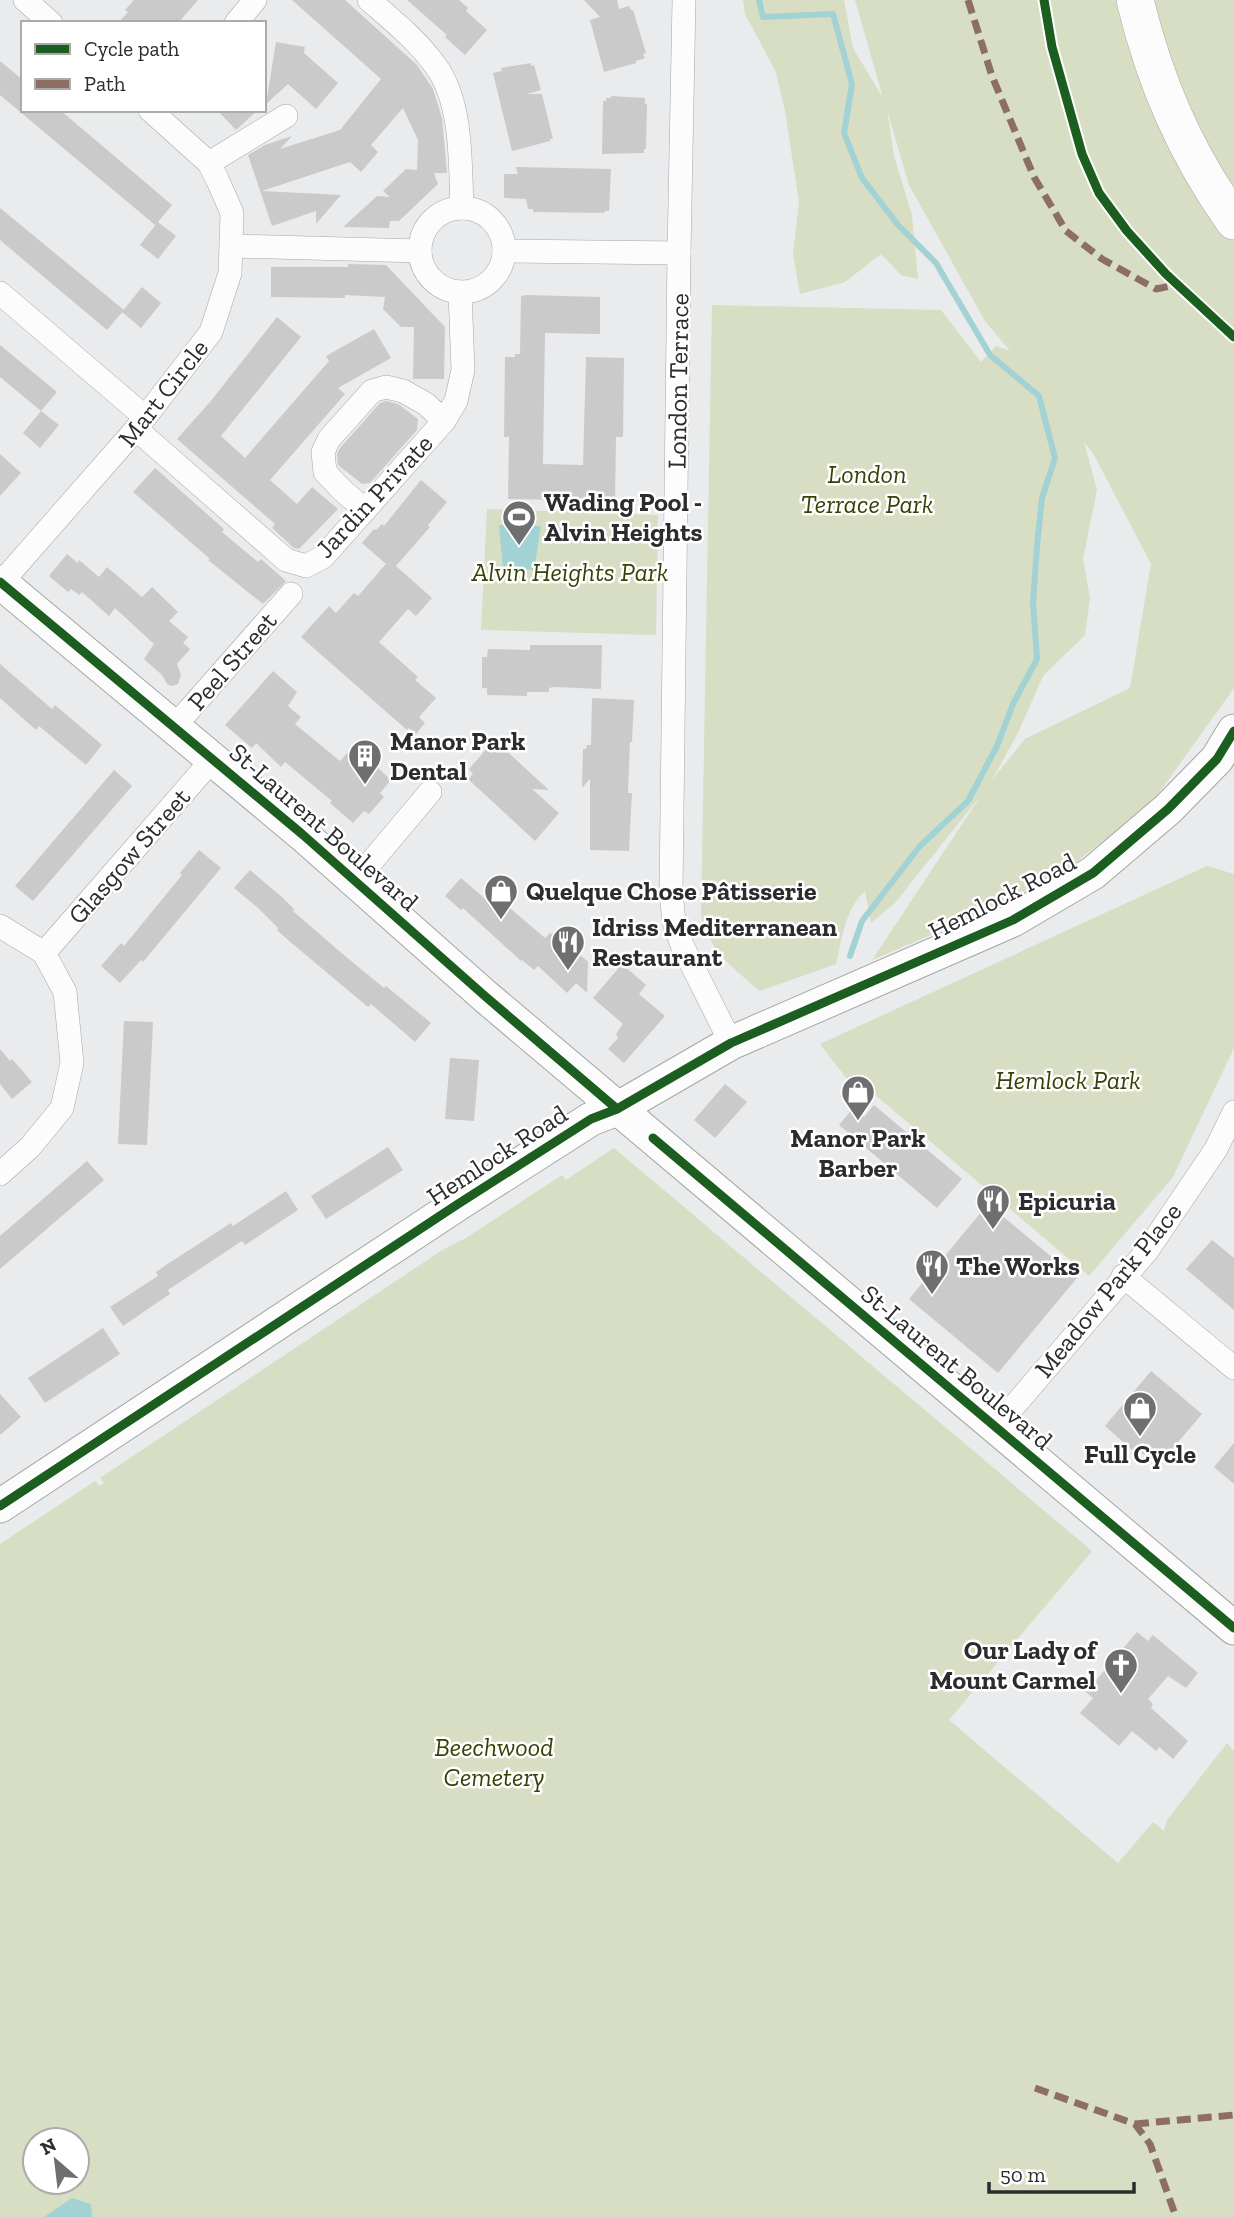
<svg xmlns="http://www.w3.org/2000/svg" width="1234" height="2217" font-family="'Zilla Slab',serif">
<rect width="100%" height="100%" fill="#e9ebed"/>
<!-- green -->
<g fill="#d7dec4" fill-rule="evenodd">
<path d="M743,0H844L853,48L883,98L855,0H1234V688L1151,804L1044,887L872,960L982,794L894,904L871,923L865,891C845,909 842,939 836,964L760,991C734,969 708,950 701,914L712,305L941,310L981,362L996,346L1010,351L985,321L909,185L887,110L894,156L912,215L918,279L901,275L881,254L845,282L800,294L793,254L799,202L785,111L776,72L745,14ZM1084,442L1094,455L1151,564L1130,688L1025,739L992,780L1018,733L1043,676L1085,635L1090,598L1083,559L1097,490Z"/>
<polygon points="487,509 658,515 656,635 481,630"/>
<polygon points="1207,866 1234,874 1234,1048 1173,1177 1089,1276 873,1093 865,1102 820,1044"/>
<path d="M614,1148L1092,1551L949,1720L1118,1863L1153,1822L1164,1831L1167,1820L1227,1743L1234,1751V2217H0V1544L95,1481L99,1486L104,1483L100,1478L444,1249L466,1238L562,1175L566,1180ZM35,2140H77V2182H35Z"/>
</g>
<!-- water -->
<g fill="#a2d2d4">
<polygon points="499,525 541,526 534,570 503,569"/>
<polygon points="72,2198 91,2204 92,2217 44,2217"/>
</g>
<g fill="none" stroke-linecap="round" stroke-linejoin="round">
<!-- stream -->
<polyline stroke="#a2d2d4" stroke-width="6" points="759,0 763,17 833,14 852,84 844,133 862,178 898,225 936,263 990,355 1039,396 1055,458 1042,498 1037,546 1033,603 1037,659 1013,704 997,746 968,801 920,846 862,921 850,956"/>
</g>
<!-- building -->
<g fill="#cacacb">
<polygon points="134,0 198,0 178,23 118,23 128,12 125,10"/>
<polygon points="292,0 345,0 417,65 433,89 442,118 447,173 434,173 438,184 399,221 390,221 389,228 343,227 377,196 390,197 383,191 406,169 417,170 418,140 403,108 371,145 378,152 361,172 350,162 262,191 341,195 316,224 316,211 272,226 248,155 265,145 292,136 280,149 340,130 381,79"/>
<polygon points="407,0 459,0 468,8 466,11 487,30 465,55 445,37 447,35"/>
<polygon points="584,0 617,0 619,9 629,6 631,10 633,10 646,53 643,54 645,58 636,61 636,63 604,72 590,20 600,17"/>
<polygon points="276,42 305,47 304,53 338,83 316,109 288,84 266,104"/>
<polygon points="0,61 23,80 23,110 60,110 172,205 158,222 176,236 158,259 140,245 157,223 155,225 0,95"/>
<polygon points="531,63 531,66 534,65 541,90 527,94 542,94 553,139 550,139 550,141 512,151 493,73 502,71 501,68"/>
<polygon points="611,96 645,98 645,104 647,104 646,149 644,149 644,153 602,154 603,101 606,101 606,98 611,98"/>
<polygon points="217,110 258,110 236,130"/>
<polygon points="516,167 611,169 609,211 605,211 604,213 533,212 533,209 528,209 526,199 504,198 504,174 518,174"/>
<polygon points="0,208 124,310 107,330 0,240"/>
<polygon points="348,264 386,265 445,327 444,379 413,379 414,327 401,327 383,309 385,297 345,295 345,298 271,297 271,267 348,267"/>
<polygon points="142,287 161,303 141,328 122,312"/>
<polygon points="527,295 600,297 600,334 545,333 543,464 583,465 586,357 624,358 623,437 616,437 615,501 508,499 509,437 504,437 505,357 515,357 515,354 520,354 521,296"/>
<polygon points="277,317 301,337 221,436 245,458 329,361 326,356 374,329 391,358 338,388 345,394 270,480 297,504 312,487 338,509 299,549 294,548 272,528 275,524 177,439 210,402"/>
<polygon points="0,345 57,392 41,411 59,425 40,448 23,433 41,411 0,377"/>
<polygon points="386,401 398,404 418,419 417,430 370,483 362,484 338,465 337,454 340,448 380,403"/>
<polygon points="0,454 21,473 0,496"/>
<polygon points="155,468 224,529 222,532 258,562 261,559 286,581 263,604 208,560 210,559 133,492"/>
<polygon points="421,480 447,502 428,525 430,527 396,566 432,598 416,616 408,609 379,642 418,677 415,680 436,698 419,717 425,723 416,734 409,728 407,730 301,637 329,606 336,613 354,593 358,596 386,564 362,543 374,529 376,530 382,524 384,526"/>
<polygon points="67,554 78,563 79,560 99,577 107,567 142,597 152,587 178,612 169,621 188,637 183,643 190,649 177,664 181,675 178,684 171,686 167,684 162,675 144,659 154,644 115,608 109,616 82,592 79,595 71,589 68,592 49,576"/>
<polygon points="530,645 602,645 601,689 554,687 549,688 549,692 527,692 527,696 487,695 487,688 482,688 482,657 487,657 488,649 530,650"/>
<polygon points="0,664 52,709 55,705 102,745 86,765 39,726 36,730 0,698"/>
<polygon points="273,671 297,692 288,706 301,717 295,724 340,761 347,753 362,766 368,759 391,780 380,793 384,797 369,814 364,811 353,823 330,803 332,801 285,762 281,767 256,743 252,748 225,725"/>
<polygon points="592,698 634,700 632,742 630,742 628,793 632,793 629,851 590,850 590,779 582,788 583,749 586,749 587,745 591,745"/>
<polygon points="499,744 549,790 532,789 559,813 535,841 468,779 473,774 469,769 489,746 494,750"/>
<polygon points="114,770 132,786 33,901 15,886"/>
<polygon points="199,850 221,868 143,962 141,960 120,983 101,966 121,943 124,946 182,875 180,873"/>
<polygon points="250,870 283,898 294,909 293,911 338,950 384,988 386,986 431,1023 415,1042 371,1004 368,1007 288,940 277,930 278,928 257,907 234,888"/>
<polygon points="461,878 498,910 504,903 545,938 550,933 552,934 554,932 588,962 587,993 576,983 567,993 538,966 534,970 522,960 521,961 463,908 461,910 445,896"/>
<polygon points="622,964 646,985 639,994 665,1016 624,1063 608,1049 618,1038 616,1034 623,1024 593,998"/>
<polygon points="124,1021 153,1022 147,1145 118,1144"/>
<polygon points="0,1049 10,1061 12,1059 32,1082 12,1099 0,1084"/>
<polygon points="450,1058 479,1060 474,1121 445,1119"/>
<polygon points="725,1084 747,1102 715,1138 694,1120"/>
<polygon points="874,1105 962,1179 937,1208 839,1125 853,1108 864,1117"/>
<polygon points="388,1147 403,1170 326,1219 311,1196"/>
<polygon points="87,1161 104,1180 0,1269 0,1236"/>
<polygon points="286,1191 298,1210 245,1245 242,1241 168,1290 170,1294 123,1326 110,1307 158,1276 156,1272 169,1263 231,1223 233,1226"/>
<polygon points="988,1204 1077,1278 998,1373 909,1299"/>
<polygon points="1212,1240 1234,1258 1234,1310 1186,1269"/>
<polygon points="103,1328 120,1354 45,1403 28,1378"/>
<polygon points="1151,1371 1202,1414 1160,1463 1152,1456 1149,1459 1141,1452 1138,1455 1105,1426"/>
<polygon points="0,1394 21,1417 0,1435"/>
<polygon points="1234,1443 1234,1484 1214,1467"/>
<polygon points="1137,1632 1148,1641 1153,1635 1198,1673 1186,1688 1168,1676 1148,1699 1153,1704 1151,1708 1188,1741 1173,1759 1159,1747 1156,1751 1132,1731 1119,1746 1080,1713 1093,1698 1086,1692"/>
</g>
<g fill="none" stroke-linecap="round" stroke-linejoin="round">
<!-- street casing -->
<g stroke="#a4a6a8" stroke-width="24">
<g id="street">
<polyline points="25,0 51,23"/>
<path d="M369,0C392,20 417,40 435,65C463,102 460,164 462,208"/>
<polyline points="684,0 679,253 671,892 674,922 682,945 731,1043"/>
<polyline points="236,23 255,0"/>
<polyline points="209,163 286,116"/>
<circle cx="462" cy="250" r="42"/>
<polyline points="232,246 420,251"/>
<polyline points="504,251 679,253"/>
<polyline points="0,293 145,417"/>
<polyline points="136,429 286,560 306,566 323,557 444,421 456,401 463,370 460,292"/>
<polyline points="365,510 342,490 325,472 323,452 329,439 372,391 386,387 403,391 426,404 444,421"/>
<polyline points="1,583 136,429 211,332 230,273 232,213 218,181 209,163 150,110"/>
<polyline points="174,727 291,594"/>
<polyline points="356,880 430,792"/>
<polyline points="0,926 44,953 65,992 72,1063 62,1108 30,1147 0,1174"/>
<polyline points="44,953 212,760"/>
<polyline points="1123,1276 1234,1368"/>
<polyline points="996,1427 1147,1251 1216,1149 1234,1112"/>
</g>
</g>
<!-- secondary casing -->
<g stroke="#a4a6a8" stroke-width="35">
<g id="secondary">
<polyline points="0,582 302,834 486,997 1234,1628"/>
<polyline points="0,1506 458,1204 591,1119 617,1109 731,1043 1013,920 1093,873 1168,809 1217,759 1234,731"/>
</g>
</g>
<!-- primary casing -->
<g stroke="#a4a6a8" stroke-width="38">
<path id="primary" d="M1135,0C1155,82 1185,152 1234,221"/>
</g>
<!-- street -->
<use href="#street" stroke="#fcfcfc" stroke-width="23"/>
<!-- secondary -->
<use href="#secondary" stroke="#fcfcfc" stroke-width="33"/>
<!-- primary -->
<use href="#primary" stroke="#fcfcfc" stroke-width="37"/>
<!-- quiet -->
<g stroke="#8d6e63" stroke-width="7" stroke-dasharray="14 7" stroke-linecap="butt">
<polyline points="968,0 992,76 1034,177 1066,231 1102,259 1156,289 1176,285"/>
<polyline points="1035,2088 1135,2124 1150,2144 1176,2217"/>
<polyline points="1135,2124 1234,2115"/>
</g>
<!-- cycleway casing -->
<g stroke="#fff" stroke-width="13">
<g id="cycleway">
<polyline points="1044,0 1052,47 1082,154 1099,193 1127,231 1166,274 1234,337"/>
<polyline points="0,582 302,834 486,997 617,1109"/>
<polyline points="653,1138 1234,1628"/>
<polyline points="0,1506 458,1204 591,1119 617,1109 731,1043 1013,920 1093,873 1168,809 1217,759 1234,731"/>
</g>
</g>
<!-- cycleway -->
<use href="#cycleway" stroke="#1b5e20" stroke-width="9"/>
</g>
<!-- icons -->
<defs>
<g id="stadium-pin" transform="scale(1.75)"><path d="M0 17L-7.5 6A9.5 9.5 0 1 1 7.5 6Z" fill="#6e6f71" stroke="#fff"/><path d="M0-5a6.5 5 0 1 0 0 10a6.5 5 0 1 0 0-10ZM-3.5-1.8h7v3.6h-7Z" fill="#fff"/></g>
<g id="building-pin" transform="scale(1.75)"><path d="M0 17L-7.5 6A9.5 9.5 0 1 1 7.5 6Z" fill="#6e6f71" stroke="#fff"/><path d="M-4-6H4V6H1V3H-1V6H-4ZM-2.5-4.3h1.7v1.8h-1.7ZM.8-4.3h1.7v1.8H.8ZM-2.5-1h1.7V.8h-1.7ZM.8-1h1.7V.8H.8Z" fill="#fff"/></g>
<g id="shop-pin" transform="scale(1.75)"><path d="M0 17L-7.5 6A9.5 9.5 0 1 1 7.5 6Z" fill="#6e6f71" stroke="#fff"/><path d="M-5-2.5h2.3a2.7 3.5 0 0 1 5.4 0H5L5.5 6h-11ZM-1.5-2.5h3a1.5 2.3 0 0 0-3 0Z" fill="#fff"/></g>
<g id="restaurant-pin" transform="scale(1.75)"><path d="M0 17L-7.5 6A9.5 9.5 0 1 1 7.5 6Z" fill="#6e6f71" stroke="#fff"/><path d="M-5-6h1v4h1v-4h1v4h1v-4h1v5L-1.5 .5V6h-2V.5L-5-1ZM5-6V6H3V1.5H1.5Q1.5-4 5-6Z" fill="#fff"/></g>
<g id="church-pin" transform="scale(1.75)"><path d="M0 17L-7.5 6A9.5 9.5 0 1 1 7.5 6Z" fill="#6e6f71" stroke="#fff"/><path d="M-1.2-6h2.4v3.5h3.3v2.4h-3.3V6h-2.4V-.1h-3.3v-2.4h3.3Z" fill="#fff"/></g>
</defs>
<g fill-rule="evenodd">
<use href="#stadium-pin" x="519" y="517"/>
<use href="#building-pin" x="365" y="756"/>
<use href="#shop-pin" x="501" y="891"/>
<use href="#restaurant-pin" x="568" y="942"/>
<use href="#shop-pin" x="858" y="1092"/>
<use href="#restaurant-pin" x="993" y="1201"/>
<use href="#restaurant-pin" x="932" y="1266"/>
<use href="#shop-pin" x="1140" y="1408"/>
<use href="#church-pin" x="1121" y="1665"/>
</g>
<g text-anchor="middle" stroke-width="5" stroke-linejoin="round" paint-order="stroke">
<!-- street labels -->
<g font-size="26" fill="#2b2c2e" stroke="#fff">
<text transform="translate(678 381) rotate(-89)" y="9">London Terrace</text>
<text transform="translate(163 393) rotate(-52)" y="9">Mart Circle</text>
<text transform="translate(374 496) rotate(-47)" y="9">Jardin Private</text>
<text transform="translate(232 661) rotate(-49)" y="9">Peel Street</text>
<text transform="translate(324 827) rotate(41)" y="9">St-Laurent Boulevard</text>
<text transform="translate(129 856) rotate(-49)" y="9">Glasgow Street</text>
<text transform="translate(1002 896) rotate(-27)" y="9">Hemlock Road</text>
<text transform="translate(497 1155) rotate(-33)" y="9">Hemlock Road</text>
<text transform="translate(1108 1290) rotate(-51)" y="9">Meadow Park Place</text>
<text transform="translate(957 1367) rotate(40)" y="9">St-Laurent Boulevard</text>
</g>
<!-- park labels -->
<g font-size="26" font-style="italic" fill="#394105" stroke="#fff">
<text x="867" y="483">London<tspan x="867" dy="30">Terrace Park</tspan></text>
<text x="570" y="581">Alvin Heights Park</text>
<text x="1068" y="1089">Hemlock Park</text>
<text x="494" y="1756">Beechwood<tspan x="494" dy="30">Cemetery</tspan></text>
</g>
<!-- poi labels -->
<g font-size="26" font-weight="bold" fill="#2b2c2e" stroke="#fff" text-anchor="start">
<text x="544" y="511">Wading Pool -<tspan x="544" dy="30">Alvin Heights</tspan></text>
<text x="390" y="750">Manor Park<tspan x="390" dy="30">Dental</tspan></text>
<text x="526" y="900">Quelque Chose Pâtisserie</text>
<text x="592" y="936">Idriss Mediterranean<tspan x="592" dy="30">Restaurant</tspan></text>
<text x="858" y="1147" text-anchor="middle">Manor Park<tspan x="858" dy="30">Barber</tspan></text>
<text x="1018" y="1210">Epicuria</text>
<text x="956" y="1275">The Works</text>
<text x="1140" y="1463" text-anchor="middle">Full Cycle</text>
<text x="1096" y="1659" text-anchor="end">Our Lady of<tspan x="1096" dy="30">Mount Carmel</tspan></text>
</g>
</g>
<!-- legend -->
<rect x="21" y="21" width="245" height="91" fill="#ffffff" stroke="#aaabab" stroke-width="2"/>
<rect x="35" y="44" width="35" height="10" fill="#1b5e20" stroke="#aaabab" stroke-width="2"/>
<text x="84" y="56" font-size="21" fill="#2b2c2e">Cycle path</text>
<rect x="35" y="79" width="35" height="10" fill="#8d6e63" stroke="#aaabab" stroke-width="2"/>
<text x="84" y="91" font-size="21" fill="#2b2c2e">Path</text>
<!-- north arrow -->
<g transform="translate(56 2161) rotate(332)"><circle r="33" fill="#ffffff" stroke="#aaabab" stroke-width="2"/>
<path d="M0-5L12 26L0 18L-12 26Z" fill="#6e6f71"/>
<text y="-10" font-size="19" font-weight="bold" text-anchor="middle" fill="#2b2c2e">N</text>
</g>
<!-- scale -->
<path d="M989 2182v10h145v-10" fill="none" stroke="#2b2c2e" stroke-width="3.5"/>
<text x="1000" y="2182" font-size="21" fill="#2b2c2e" stroke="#ffffff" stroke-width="5" paint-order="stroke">50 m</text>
</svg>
